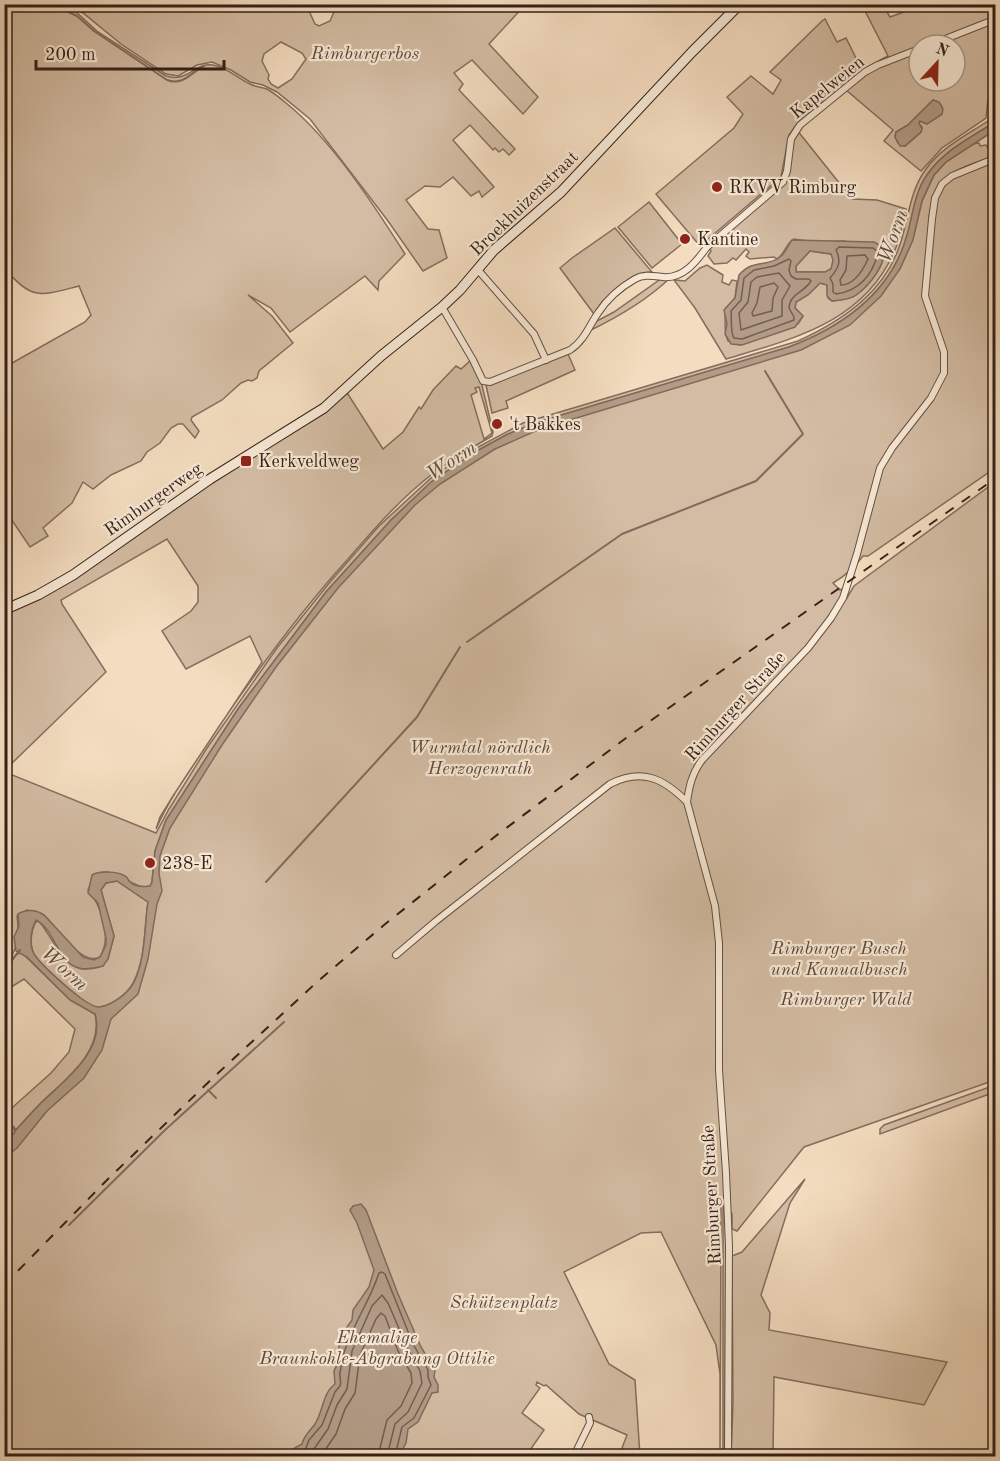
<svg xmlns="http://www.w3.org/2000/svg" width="1000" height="1461" font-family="'Old Standard TT',serif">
<rect width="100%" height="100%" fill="#f3dcbf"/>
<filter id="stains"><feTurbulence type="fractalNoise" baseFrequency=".00333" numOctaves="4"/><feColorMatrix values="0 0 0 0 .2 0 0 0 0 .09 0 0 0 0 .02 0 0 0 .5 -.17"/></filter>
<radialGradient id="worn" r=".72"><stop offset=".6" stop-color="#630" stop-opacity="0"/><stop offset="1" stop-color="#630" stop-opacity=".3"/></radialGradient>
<!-- green -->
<g fill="#d3bca3" stroke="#846e5e" stroke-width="1.5" fill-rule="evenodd">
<path d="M4,5H59L76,12L98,32L166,76C188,83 195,62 213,65C227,67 238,79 250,84C255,87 262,87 267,89C274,93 280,98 286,103C331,139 374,205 405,254L379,281L378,290L365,276L290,332L271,308L248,295L272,316L293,343L259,371L257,378L252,381L248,380L241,383L222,400L192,417L191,420L199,431L195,438L183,424H178L171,428L160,443L147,452L141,461L111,475L93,489L83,482L72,503L43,528L48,536L30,547L5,510V367L85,322L91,315L79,286C40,296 33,301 5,269Z"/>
<path d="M68,5H309L310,13L315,24L319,26L330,21L337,5H525L489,44L538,97L523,114L472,60L454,73L463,84L459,90L515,149L509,155L503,149L499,152L495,148L493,150L470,125L453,140L494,187L482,197L479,191L471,196L453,177L440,187L425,186L406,200L428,229L439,230L447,258L423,271L388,221L310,119L277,92L263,85L250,82L231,70L212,62L197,65L178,76L166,74L121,44L83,13ZM281,42L302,53L306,59L292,79L278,88L271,84L268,79L269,75L262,61L264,54Z"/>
<polygon points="862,5 883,5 890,17 923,5 995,5 995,18 926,45 919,45 919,48 890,58 820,104 800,120 789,135 781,177 700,246 656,194 734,128 743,114 727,97 751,76 773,94 781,80 770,72 822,21 825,19 837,42 846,38 862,70 888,56"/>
<path d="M995,20V90L988,99L986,118L942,148L921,171L884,141L893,130L845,89L879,66L919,50V81H955V45H933ZM933,100C942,103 943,106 942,114L927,124L920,121L918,123L922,127L921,132L905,146L898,143L895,137L896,132L908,125Z"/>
<path d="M992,109L995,122C972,137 943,151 927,175C914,194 913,218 906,240C888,295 841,327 789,347L535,423L508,434L475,452L432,482L391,520L326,592L238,709L166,820L155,851L152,882L150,886C131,891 120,865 94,874L88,890C102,907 112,937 100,957C82,967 57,928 45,916C41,912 33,912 27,910L17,916C20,938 17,950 5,967V772L156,833L169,809L207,748L277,648L330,582L379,526L431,478L469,452L523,423L798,341C844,320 888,290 902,238C909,214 911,189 926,169C942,147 967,135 988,121L992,115Z"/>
<path d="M797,130L852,199L877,200L906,209C903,221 901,234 897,245C868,321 796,338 726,359L695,308L674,280L685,281L700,268L707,265L723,275L722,282L729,285L732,280L737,281L735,298L725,309C726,321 723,331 728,341L739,345L798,324L803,316L795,308L796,302L809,294L820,283L827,285L828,298L832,301C840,300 849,300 856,295C869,286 888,263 883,247L843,241L815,242L794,239C786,243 785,254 777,259L774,257L750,259L746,256L749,252L746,249L736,260L733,258L727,263L714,264L708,256L711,251L709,248L784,182L792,143Z"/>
<path d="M979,143L980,146L986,145L991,153L995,151V156C980,162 960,166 947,177C926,195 928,229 929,253C932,244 931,231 932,221C938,175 957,175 995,161V184L994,185L996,188L995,468L868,556H863C855,567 845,576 833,583L840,590L844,588L842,592L847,598L854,586L995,482V1080L804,1147L737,1231L732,1229V1214L726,1204L725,1456H723V1199L721,1200V1224L720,1456V1374L716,1345L661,1232L641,1233L564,1272L609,1364L635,1380L640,1456H619L627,1435L579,1414L546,1385L544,1386L537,1382L536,1385L540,1388L522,1413L544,1430L526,1456H5V1146L74,1079L96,1046L99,1026L106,1012L127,997L137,982L156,889L155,865L158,849L162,835L170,820L228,730L281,655L384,531L411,504L439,481L463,464L497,444L548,422L699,378L790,349L822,336L846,323L865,309L891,277L912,241L922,201L934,175L946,162L973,144Z"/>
<polygon points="649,202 682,244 652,268 618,227"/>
<path d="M615,228L652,272C628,270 609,298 594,314L560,268L572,258Z"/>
<polygon points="810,251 831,254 833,257 833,267 826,272 796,272 796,266"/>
<path d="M662,278H670C646,301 618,317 589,331L593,323L614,312Z"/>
<polygon points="568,354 575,370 506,401 508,408 492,413 486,385"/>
<path d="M471,360L481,381L493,432L492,436C471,448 450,460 431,475C400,499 374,529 348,559C300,612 258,669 218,728C197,761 172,793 156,829L160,817L173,796L262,662L250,636L186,669L162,631L191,611L198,602V586L167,539L61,600L62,604L106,672L7,768L5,767V613L34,600L346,391L383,449L403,432L419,407L421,409L433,390L456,366L461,369ZM479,387L492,433L484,439L471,395L477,392L475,388Z"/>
<path d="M117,881L148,902C144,928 146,959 133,983C127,995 105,1011 92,1006C82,1002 39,963 34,954C29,945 31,926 38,920C50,933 65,971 86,969C93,968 102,962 108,959L114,936L101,890L106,883Z"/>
<path d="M22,953L70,1000L95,1014C104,1053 63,1081 39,1105C31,1113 24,1121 16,1130L14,1129L15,1133L5,1143V1114L51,1073L69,1052L75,1029L24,979L5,991V970L17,954Z"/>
<polygon points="995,1085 995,1092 880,1134 880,1129 884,1125"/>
<polygon points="805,1179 790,1203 761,1295 770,1313 769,1330 947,1362 924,1405 774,1377 773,1456 731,1456 733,1403 732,1256 742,1252"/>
</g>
<!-- water -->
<g fill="#b29c87" stroke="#806b5b" stroke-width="1.5" fill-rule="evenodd">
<polygon points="933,100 939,102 943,109 942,114 927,124 920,121 919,123 922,129 921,132 905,146 900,146 895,137 896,132 908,125"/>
<path d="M995,122V130L946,162L934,175L922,201L913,240L900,269L881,296L850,325L801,350L540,429L495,449L440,484L415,505L338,588L276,667L222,745L170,828L160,856L159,873L162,891L157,904L148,959L138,994L111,1019L102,1050L84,1078L47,1111L17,1148L5,1158V1143L15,1132L13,1126L16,1130C25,1120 33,1111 42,1102C65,1080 106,1050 95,1014L70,1000L27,957L16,951L14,937L19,926L18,914C26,909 37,909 45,916L83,957L94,960L100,957L106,945V938L98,903L88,893L92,875C100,871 117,871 125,876C128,877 128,881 131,883C136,887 144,887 150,886L152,882L155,851L166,820L238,709L326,592L391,520L431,482L475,452L508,434L538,422L789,347C842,327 891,293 907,235C913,215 914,193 927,175C944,150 972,137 995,122ZM117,881L148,902C144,928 146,960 133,984C127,994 111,1006 99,1007C87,1008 38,963 33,952C29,942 31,929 36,920C62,934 55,981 103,966L108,959L114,936L101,890L106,883Z"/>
<path d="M792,240L874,242L883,247C888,263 869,286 856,295C850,300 840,300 832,301L827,296V285L820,283L808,295L796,302L795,308L803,316L795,327L742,345L731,344L725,334L727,324L724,310L735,298L739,275C754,258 766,268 780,257C786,253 788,245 792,240ZM810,251L831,254L833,260L831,269L825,272H796V266Z"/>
<path d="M361,1204L366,1210L398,1294L421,1347L435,1370L434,1377L438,1385V1392L432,1393L418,1422L408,1429L406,1443L399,1456H288L291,1450L302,1444C304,1435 310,1431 315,1424C323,1412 323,1392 335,1384L334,1371L337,1365L339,1346L347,1327L352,1320L353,1310L369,1287L374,1270L357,1223L350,1210L353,1206Z"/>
</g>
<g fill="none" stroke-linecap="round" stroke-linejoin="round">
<!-- shore -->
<g stroke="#735e50" stroke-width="1.5">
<path d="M839,247L873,248L878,252C873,275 859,291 836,294L833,292V284L830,278C838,269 842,262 836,250Z"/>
<path d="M865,255L868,259C863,270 854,285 841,285L840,280L846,270L847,256Z"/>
<path d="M789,259L791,261L789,270L791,276L796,279H809L811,281C804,293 790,293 789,308L794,317V320L742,339L734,338C730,332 732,320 731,311L741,300L744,278L754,270L774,266Z"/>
<polygon points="779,273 790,286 782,300 782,316 741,330 739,313 748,302 751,282 757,277"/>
<polygon points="774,283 778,287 773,298 772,311 753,316 752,313 757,303 760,287"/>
<path d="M295,1456L306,1448L309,1440L322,1425L335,1392L340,1386C342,1381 339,1377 340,1372C342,1365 342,1357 345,1350C354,1322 370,1301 379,1273L382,1272L385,1274L413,1344L428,1370V1377L431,1385L414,1418L402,1427L395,1456"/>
<polyline points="309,1456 328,1429 337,1405 347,1389 352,1351 372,1306 382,1295 388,1303 407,1347 420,1371 422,1383 408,1412 395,1424 387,1456"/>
<polyline points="321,1456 336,1434 345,1409 355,1393 360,1355 376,1319 381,1313 385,1316 398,1351 411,1373 412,1383 401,1406 387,1420 378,1456"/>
</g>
<!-- stream -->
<g stroke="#806b5b" stroke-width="2">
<path d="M51,4L77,16L94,31L167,80C184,86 191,72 204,66"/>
<polyline points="467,642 622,534 756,481 803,434 765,371"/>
<polyline points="266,882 417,717 460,647"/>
<polyline points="4,969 20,950"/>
<polyline points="208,1090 216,1098"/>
<polyline points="69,1225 165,1130 284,1022"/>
</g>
<!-- street casing -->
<g stroke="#645042" stroke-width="8">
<g id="street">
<polyline points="930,45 996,19"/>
<polyline points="478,270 534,334 546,360"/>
<path d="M442,307L473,360L483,381L490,382L570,350C584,341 589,326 598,313C607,299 621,287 635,279C644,274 653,276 663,277C683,279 696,262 707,247L783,182L787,171L791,139L800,125L865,72L878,65L919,49"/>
<path d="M396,955L436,921L610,784C642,768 663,778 687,802"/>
<polyline points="574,1456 590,1423 589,1417"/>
<path d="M728,1456L729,1246L726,1173L719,1070V943L715,906L687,802C689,787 692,773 702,760L808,648L831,618L843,598L857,554L880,468L892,448L931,398L944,373V352L925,296L932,219L935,198L942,184L952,176L996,158"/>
</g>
</g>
<!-- secondary casing -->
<g stroke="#342119" stroke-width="11">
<polyline id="secondary" points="4,610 38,595 73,575 210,479 324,408 381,356 442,307 460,290 494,250 561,192 692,52 740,4"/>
</g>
<!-- street -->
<use href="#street" stroke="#f7e8d5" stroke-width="6"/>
<!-- secondary -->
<use href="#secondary" stroke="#f7e8d5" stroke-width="9"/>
<!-- rail -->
<polyline stroke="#342119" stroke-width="2" stroke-dasharray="10 10" stroke-linecap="butt" points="4,1285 107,1180 217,1074 317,982 384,925 497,835 626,738 996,478"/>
</g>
<!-- markers -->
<g fill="#8f2418" stroke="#f7e8d5" stroke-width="2">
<circle cx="717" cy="187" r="6"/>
<circle cx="685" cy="239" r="6"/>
<circle cx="497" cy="424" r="6"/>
<rect x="240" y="455" width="12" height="12" rx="3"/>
<circle cx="150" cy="863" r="6"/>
</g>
<g text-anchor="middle" stroke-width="4.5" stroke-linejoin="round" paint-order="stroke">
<!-- park labels -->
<g font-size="18" font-style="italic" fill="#5c483c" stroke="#f7e8d5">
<text x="365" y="59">Rimburgerbos</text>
<text x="480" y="753">Wurmtal nördlich<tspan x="480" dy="21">Herzogenrath</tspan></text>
<text x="839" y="954">Rimburger Busch<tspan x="839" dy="21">und Kanualbusch</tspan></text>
<text x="846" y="1005">Rimburger Wald</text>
<text x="504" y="1308">Schützenplatz</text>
<text x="377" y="1343">Ehemalige<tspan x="377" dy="21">Braunkohle-Abgrabung Ottilie</tspan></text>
</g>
<!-- street labels -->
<g font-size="18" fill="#342119" stroke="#f7e8d5">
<text transform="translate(827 87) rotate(-39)" y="6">Kapelweien</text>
<text transform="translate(524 203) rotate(-44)" y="6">Broekhuizenstraat</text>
<text transform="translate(153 499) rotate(-35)" y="6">Rimburgerweg</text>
<text transform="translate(735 706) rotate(-48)" y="6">Rimburger Straße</text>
<text transform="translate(711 1195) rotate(-93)" y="6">Rimburger Straße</text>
</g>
<!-- poi labels -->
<g font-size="18" fill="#342119" stroke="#f7e8d5" text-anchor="start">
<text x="729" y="193">RKVV Rimburg</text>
<text x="697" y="245">Kantine</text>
<text x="509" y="430">'t Bakkes</text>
<text x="258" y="467">Kerkveldweg</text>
<text x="162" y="869">238-E</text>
</g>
<!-- water labels -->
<g font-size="20" font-style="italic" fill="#604c40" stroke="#f7e8d5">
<text transform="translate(892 236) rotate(-70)" y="7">Worm</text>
<text transform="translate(451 460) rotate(-33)" y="7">Worm</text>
<text transform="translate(65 968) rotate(42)" y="7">Worm</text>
</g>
</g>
<!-- margin -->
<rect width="1000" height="1461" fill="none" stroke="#f3dcbf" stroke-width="24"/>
<rect x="6" y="6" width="988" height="1449" fill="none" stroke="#342119" stroke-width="3"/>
<rect x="12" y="12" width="976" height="1437" fill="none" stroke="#342119" stroke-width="1.5"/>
<!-- north arrow -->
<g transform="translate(937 63) rotate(22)"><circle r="28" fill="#f7e8d5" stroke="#a9988a" stroke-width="1.5"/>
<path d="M0-4.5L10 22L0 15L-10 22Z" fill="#8f2418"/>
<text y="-9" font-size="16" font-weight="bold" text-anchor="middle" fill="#342119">N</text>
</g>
<!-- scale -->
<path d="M36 60v9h188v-9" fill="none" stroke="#342119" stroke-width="3"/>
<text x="45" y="60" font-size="18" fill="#342119" stroke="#f7e8d5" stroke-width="4.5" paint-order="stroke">200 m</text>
<rect width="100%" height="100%" filter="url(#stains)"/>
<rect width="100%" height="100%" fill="url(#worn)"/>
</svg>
